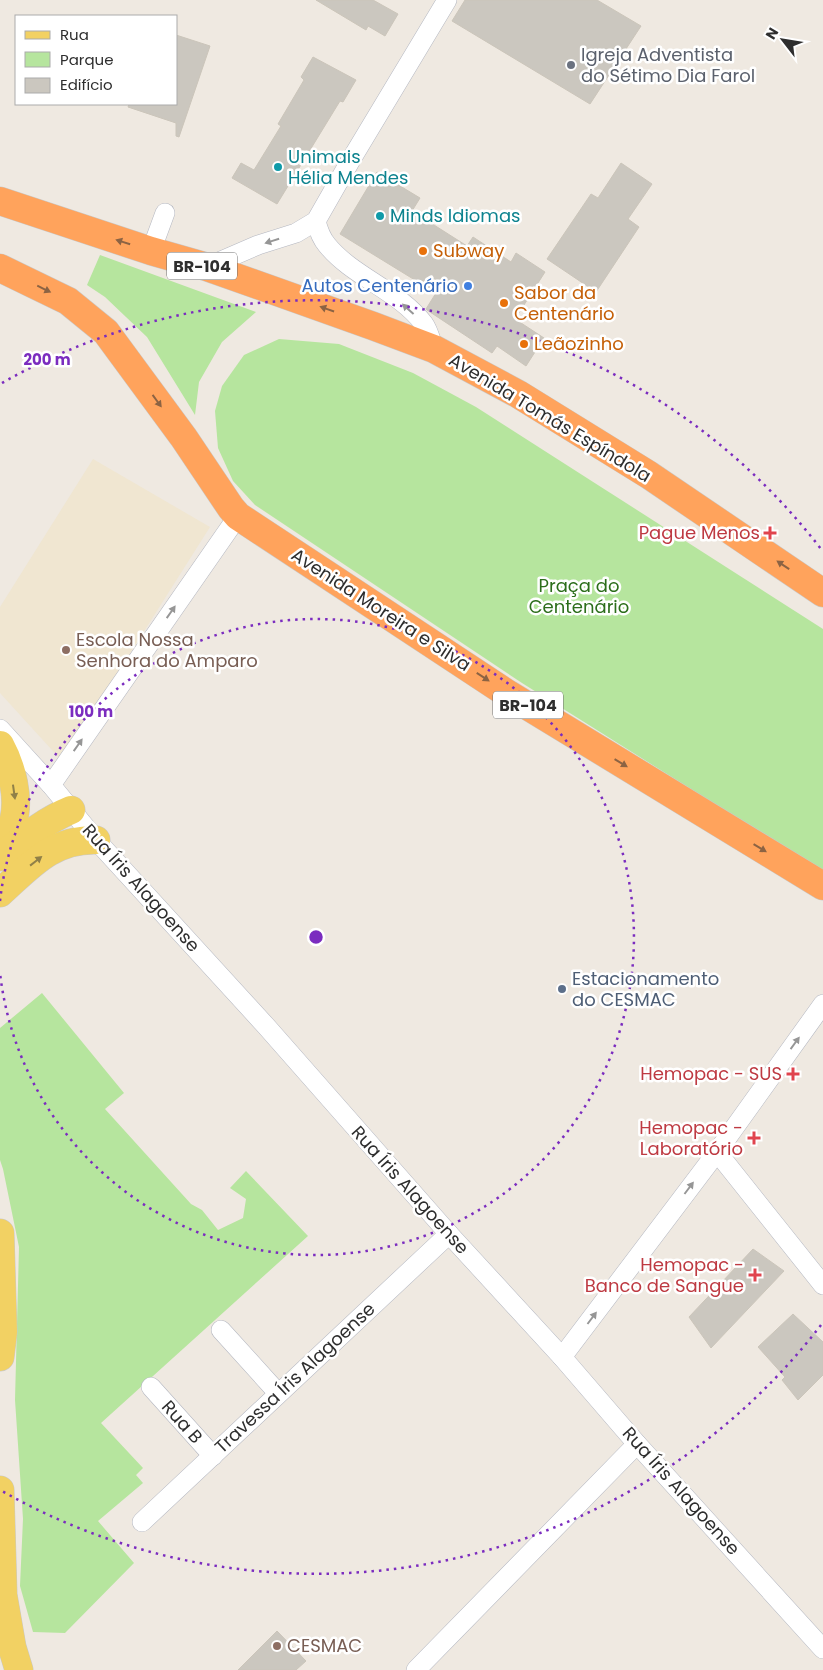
<svg xmlns="http://www.w3.org/2000/svg" width="823" height="1670" font-family="Poppins,sans-serif">
<rect width="100%" height="100%" fill="#efe9e1"/>
<!-- education -->
<polygon fill="#f0e6d1" points="93,459 210,527 62,761 0,693 0,607"/>
<!-- green -->
<g fill="#b6e59e">
<polygon points="100,255 256,312 222,342 199,382 195,415 147,337 105,297 87,285"/>
<polygon points="279,339 339,344 413,373 476,407 823,629 823,872 522,683 255,505 233,481 218,448 215,411 222,386 244,355"/>
<polygon points="42,993 124,1093 105,1109 191,1204 202,1210 218,1230 243,1218 246,1199 230,1188 246,1171 308,1236 101,1423 143,1468 136,1475 143,1483 98,1521 134,1563 65,1633 33,1632 20,1586 23,1519 15,1400 19,1247 3,1169 0,1160 0,1028"/>
</g>
<!-- building -->
<g fill="#cbc7bf" stroke="#cbc5ba">
<polygon points="316,0 373,0 398,14 385,36 368,26 366,30"/>
<polygon points="465,0 597,0 641,26 590,104 452,21"/>
<polygon points="176,35 210,46 179,137 176,136 176,123 128,107 129,104 176,104"/>
<polygon points="313,57 356,80 343,102 340,101 277,204 232,178 241,163 254,170 281,126 278,124 304,80 301,77"/>
<polygon points="621,163 652,184 628,219 639,227 596,292 547,259 591,194 598,198"/>
<polygon points="377,172 420,198 412,211 467,246 473,237 511,262 516,253 545,272 515,319 544,338 526,366 497,346 492,353 427,310 426,309 436,293 340,234"/>
<polygon points="753,1249 784,1271 711,1348 689,1317"/>
<polygon points="793,1314 823,1342 823,1375 798,1400 782,1380 785,1377 758,1347"/>
<polygon points="277,1631 306,1661 296,1670 238,1670"/>
</g>
<g fill="none" stroke-linecap="round" stroke-linejoin="round">
<!-- street casing -->
<g stroke="#b4b7c1" stroke-width="20">
<g id="street">
<path d="M316,221C318,229 321,238 327,245C353,277 398,290 424,324C429,331 431,341 434,349"/>
<polyline points="151,251 165,213"/>
<polyline points="207,267 258,245 296,233 316,221 352,158 447,0"/>
<polyline points="0,729 51,785 96,840 266,1026 449,1234 562,1357 637,1444 823,1649"/>
<polyline points="51,785 238,516"/>
<polyline points="717,1152 823,1285"/>
<polyline points="221,1330 278,1393"/>
<polyline points="562,1357 717,1152 823,1004"/>
<polyline points="151,1387 213,1456"/>
<polyline points="142,1522 449,1234"/>
<polyline points="416,1670 637,1444"/>
</g>
</g>
<!-- primary casing -->
<g stroke="#c9c9c9" stroke-width="29">
<g id="primary">
<path d="M0,745C12,767 20,798 13,823C10,833 4,843 0,852"/>
<path d="M0,857C23,839 44,821 71,810"/>
<path d="M0,893C30,866 52,839 96,840"/>
<polyline points="0,1233 3,1332 0,1357"/>
<polyline points="0,1490 3,1595 12,1647 19,1670"/>
</g>
</g>
<!-- highway casing -->
<g stroke="#c9c9c9" stroke-width="29">
<g id="highway">
<polyline points="0,201 151,251 207,267 373,326 434,349 518,394 649,475 823,593"/>
<polyline points="0,268 68,301 106,332 184,438 231,508 238,516 508,694 823,886"/>
</g>
</g>
<!-- street -->
<use href="#street" stroke="#fff" stroke-width="19"/>
<!-- primary -->
<use href="#primary" stroke="#f2d163" stroke-width="28"/>
<!-- highway -->
<use href="#highway" stroke="#ffa35c" stroke-width="28"/>
</g>
<!-- one-way arrows -->
<defs><path id="oneway-solid" d="M-6-.8H1V-3.2L6.5 0L1 3.2V.8H-6Z" transform="scale(1.25)"/></defs>
<g fill="#969696">
<use href="#oneway-solid" transform="translate(272 241) rotate(162)"/>
<use href="#oneway-solid" transform="translate(408 309) rotate(-138)"/>
<use href="#oneway-solid" transform="translate(171 612) rotate(-55)"/>
<use href="#oneway-solid" transform="translate(78 745) rotate(-55)"/>
<use href="#oneway-solid" transform="translate(795 1043) rotate(-54)"/>
<use href="#oneway-solid" transform="translate(689 1188) rotate(-53)"/>
<use href="#oneway-solid" transform="translate(592 1318) rotate(-53)"/>
</g>
<g fill="#8c6343">
<use href="#oneway-solid" transform="translate(123 242) rotate(-162)"/>
<use href="#oneway-solid" transform="translate(44 289) rotate(26)"/>
<use href="#oneway-solid" transform="translate(327 309) rotate(-161)"/>
<use href="#oneway-solid" transform="translate(157 401) rotate(54)"/>
<use href="#oneway-solid" transform="translate(783 565) rotate(-146)"/>
<use href="#oneway-solid" transform="translate(483 677) rotate(33)"/>
<use href="#oneway-solid" transform="translate(621 763) rotate(31)"/>
<use href="#oneway-solid" transform="translate(760 848) rotate(31)"/>
</g>
<g fill="#908048">
<use href="#oneway-solid" transform="translate(14 792) rotate(82)"/>
<use href="#oneway-solid" transform="translate(36 861) rotate(-38)"/>
</g>
<!-- distance rings -->
<g fill="none" stroke="#7b2cbf" stroke-width="2.5" stroke-dasharray="2.5 5">
<path d="M0 901A318 318 0 1 1 0 973"/>
<path d="M821 1325A637 637 0 0 1 2 1491M2 383A637 637 0 0 1 821 549"/>
</g>
<!-- markers -->
<circle fill="#6b7280" stroke="#fff" stroke-width="2" cx="571" cy="65" r="5"/>
<g fill="#0f9aa8" stroke="#fff" stroke-width="2">
<circle cx="278" cy="167" r="5"/>
<circle cx="380" cy="216" r="5"/>
</g>
<g fill="#e8710a" stroke="#fff" stroke-width="2">
<circle cx="423" cy="251" r="5"/>
<circle cx="504" cy="303" r="5"/>
<circle cx="524" cy="344" r="5"/>
</g>
<circle fill="#3f7fe0" stroke="#fff" stroke-width="2" cx="468" cy="286" r="5"/>
<g fill="#e0444e" stroke="#fff" stroke-width="2">
<path d="M767.5 525.5h5v5h5v5h-5v5h-5v-5h-5v-5h5z"/>
<path d="M790.5 1066.5h5v5h5v5h-5v5h-5v-5h-5v-5h5z"/>
<path d="M751.5 1130.5h5v5h5v5h-5v5h-5v-5h-5v-5h5z"/>
<path d="M752.5 1267.5h5v5h5v5h-5v5h-5v-5h-5v-5h5z"/>
</g>
<g fill="#8d6e63" stroke="#fff" stroke-width="2">
<circle cx="66" cy="650" r="5"/>
<circle cx="277" cy="1646" r="5"/>
</g>
<circle fill="#5c6f8a" stroke="#fff" stroke-width="2" cx="562" cy="989" r="5"/>
<g text-anchor="middle" stroke-width="5" stroke-linejoin="round" paint-order="stroke">
<!-- shield labels -->
<g fill="#fff" stroke="#6d6d6d" stroke-width="1">
<rect x="167" y="252.5" width="70" height="27" rx="4"/>
<rect x="493" y="691.5" width="70" height="27" rx="4"/>
</g>
<g font-size="16" font-weight="bold" fill="#2e2e2e">
<text x="202" y="272">BR-104</text>
<text x="528" y="711">BR-104</text>
</g>
<!-- worship labels -->
<g font-size="18" fill="#5b616d" stroke="#fff" text-anchor="start">
<text x="581" y="61">Igreja Adventista<tspan x="581" dy="21">do Sétimo Dia Farol</tspan></text>
</g>
<!-- culture labels -->
<g font-size="18" fill="#0d838f" stroke="#fff" text-anchor="start">
<text x="288" y="163">Unimais<tspan x="288" dy="21">Hélia Mendes</tspan></text>
<text x="390" y="222">Minds Idiomas</text>
</g>
<!-- food labels -->
<g font-size="18" fill="#c56008" stroke="#fff" text-anchor="start">
<text x="433" y="257">Subway</text>
<text x="514" y="299">Sabor da<tspan x="514" dy="21">Centenário</tspan></text>
<text x="534" y="350">Leãozinho</text>
</g>
<!-- shop labels -->
<g font-size="18" fill="#366cbe" stroke="#fff" text-anchor="end">
<text x="458" y="292">Autos Centenário</text>
</g>
<!-- street labels -->
<g font-size="18" fill="#2e2e2e" stroke="#fff">
<text transform="translate(550 418) rotate(31)" y="6">Avenida Tomás Espíndola</text>
<text transform="translate(381 610) rotate(33)" y="6">Avenida Moreira e Silva</text>
<text transform="translate(141 888) rotate(48)" y="6">Rua Íris Alagoense</text>
<text transform="translate(410 1190) rotate(48)" y="6">Rua Íris Alagoense</text>
<text transform="translate(295 1378) rotate(-43)" y="6">Travessa Íris Alagoense</text>
<text transform="translate(182 1422) rotate(48)" y="6">Rua B</text>
<text transform="translate(681 1491) rotate(48)" y="6">Rua Íris Alagoense</text>
</g>
<!-- health labels -->
<g font-size="18" fill="#be3a42" stroke="#fff" text-anchor="end">
<text x="760" y="539">Pague Menos</text>
<text x="782" y="1080">Hemopac - SUS</text>
<text x="743" y="1134">Hemopac -<tspan x="743" dy="21">Laboratório</tspan></text>
<text x="744" y="1271">Hemopac -<tspan x="744" dy="21">Banco de Sangue</tspan></text>
</g>
<!-- park labels -->
<g font-size="18" fill="#2c6e1b" stroke="#fff">
<text x="579" y="592">Praça do<tspan x="579" dy="21">Centenário</tspan></text>
</g>
<!-- education labels -->
<g font-size="18" fill="#785e54" stroke="#fff" text-anchor="start">
<text x="76" y="646">Escola Nossa<tspan x="76" dy="21">Senhora do Amparo</tspan></text>
<text x="287" y="1652">CESMAC</text>
</g>
<!-- service labels -->
<g font-size="18" fill="#4e5e75" stroke="#fff" text-anchor="start">
<text x="572" y="985">Estacionamento<tspan x="572" dy="21">do CESMAC</tspan></text>
</g>
</g>
<circle cx="316" cy="937" r="8" fill="#7b2cbf" stroke="#fff" stroke-width="2.5"/>
<g font-size="15" text-anchor="middle" font-weight="bold" fill="#7b2cbf" stroke="#fff" stroke-width="5" stroke-linejoin="round" paint-order="stroke">
<text x="47" y="365">200 m</text>
<text x="91" y="717">100 m</text>
</g>
<!-- legend -->
<rect x="15" y="15" width="162" height="90" fill="#ffffff" stroke="#ababab"/>
<rect x="25" y="31" width="25" height="8" fill="#f2d163" stroke="#ababab"/>
<text x="60" y="40" font-size="15" fill="#2e2e2e">Rua</text>
<rect x="25" y="52" width="25" height="15" fill="#b6e59e" stroke="#ababab"/>
<text x="60" y="65" font-size="15" fill="#2e2e2e">Parque</text>
<rect x="25" y="78" width="25" height="15" fill="#cbc7bf" stroke="#ababab"/>
<text x="60" y="90" font-size="15" fill="#2e2e2e">Edifício</text>
<!-- north arrow -->
<g transform="translate(783 40) rotate(301)" stroke="#ffffff" stroke-width="4" paint-order="stroke">
<path d="M0-4L9 19L0 12L-9 19Z" fill="#2e2e2e"/>
<text y="-8" font-size="14" font-weight="bold" text-anchor="middle" fill="#2e2e2e">N</text>
</g>
</svg>
